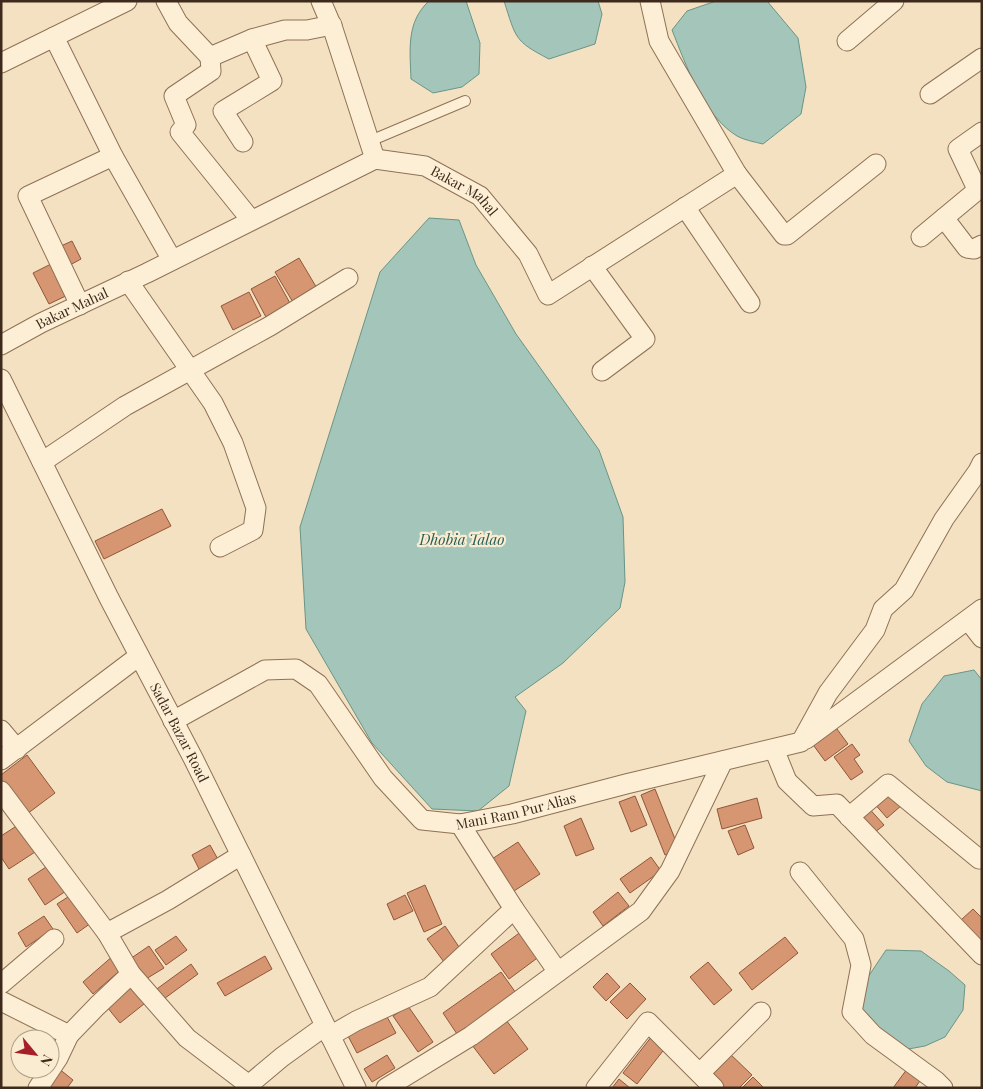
<svg xmlns="http://www.w3.org/2000/svg" width="983" height="1089" font-family="'Playfair Display',serif">
<rect width="100%" height="100%" fill="#f3e1c1"/>
<!-- water -->
<g fill="#a4c5b9" stroke="#699587">
<path d="M429,1H466L480,43L479,74L462,87L433,93L411,79C410,50 406,22 429,1Z"/>
<path d="M504,1H598L602,14L595,44L549,59C514,41 516,38 504,1Z"/>
<path d="M716,1H767L798,38L806,87L801,114L763,144C755,142 744,140 737,136C703,115 686,65 672,30L687,11Z"/>
<polygon points="429,218 459,220 476,265 516,334 599,450 623,517 625,582 620,608 563,663 515,697 526,711 509,786 478,811 432,809 372,743 306,629 300,527 380,272"/>
<polygon points="974,670 982,680 982,791 947,782 926,766 909,741 922,704 944,676"/>
<polygon points="886,950 921,951 949,971 965,985 963,1010 945,1037 925,1046 903,1050 875,1029 861,1008 866,980"/>
</g>
<!-- building -->
<g fill="#d69672" stroke="#915638">
<polygon points="72,241 81,259 70,265 61,246"/>
<polygon points="299,258 318,290 294,304 275,272"/>
<polygon points="57,261 72,293 49,304 33,273"/>
<polygon points="275,276 291,305 267,319 251,289"/>
<polygon points="249,292 261,316 233,330 221,306"/>
<polygon points="162,509 171,526 104,559 95,541"/>
<polygon points="834,725 848,744 825,761 811,742"/>
<polygon points="852,744 860,755 854,759 863,772 851,780 834,757"/>
<polygon points="27,755 55,793 27,814 1,780 1,775"/>
<polygon points="655,789 679,849 665,855 641,795"/>
<polygon points="887,789 902,805 887,818 873,802"/>
<polygon points="635,796 647,825 631,832 619,802"/>
<polygon points="757,798 762,818 722,829 717,809"/>
<polygon points="866,805 884,825 869,837 852,817"/>
<polygon points="581,818 594,849 576,856 564,826"/>
<polygon points="18,825 35,852 9,869 1,857 1,836"/>
<polygon points="745,825 754,848 738,855 728,831"/>
<polygon points="518,842 540,874 514,891 492,859"/>
<polygon points="210,845 220,863 201,873 192,855"/>
<polygon points="651,857 661,871 630,893 620,879"/>
<polygon points="49,865 66,891 45,905 28,879"/>
<polygon points="425,885 442,924 424,932 407,893"/>
<polygon points="618,892 629,906 603,926 593,912"/>
<polygon points="71,895 91,923 77,933 57,904"/>
<polygon points="405,895 413,911 394,920 387,904"/>
<polygon points="973,909 982,918 982,943 961,920"/>
<polygon points="44,916 53,929 26,947 18,933"/>
<polygon points="445,926 461,950 444,962 427,939"/>
<polygon points="522,931 540,956 509,979 491,954"/>
<polygon points="176,936 187,950 166,965 155,950"/>
<polygon points="785,937 798,953 752,990 739,973"/>
<polygon points="149,946 164,968 141,982 127,961"/>
<polygon points="114,955 124,967 93,994 83,982"/>
<polygon points="265,956 272,969 225,996 217,983"/>
<polygon points="708,962 732,990 714,1005 690,977"/>
<polygon points="191,964 198,974 161,1001 154,991"/>
<polygon points="501,972 516,993 457,1034 443,1013"/>
<polygon points="607,973 620,987 606,1001 593,987"/>
<polygon points="132,979 149,1000 120,1023 103,1002"/>
<polygon points="630,983 646,999 627,1019 610,1002"/>
<polygon points="408,1006 433,1042 418,1052 393,1016"/>
<polygon points="386,1015 396,1033 357,1053 348,1036"/>
<polygon points="506,1020 528,1049 494,1074 472,1045"/>
<polygon points="652,1036 666,1047 637,1084 623,1073"/>
<polygon points="727,1051 752,1075 739,1088 724,1088 707,1070"/>
<polygon points="387,1055 395,1068 372,1082 364,1069"/>
<polygon points="910,1065 924,1075 915,1088 893,1088"/>
<polygon points="58,1068 73,1080 67,1088 43,1088"/>
<polygon points="753,1077 764,1088 742,1088"/>
<polygon points="619,1079 630,1088 612,1088"/>
</g>
<g fill="none" stroke-linecap="round" stroke-linejoin="round">
<!-- lane casing -->
<g stroke="#8f7156" stroke-width="12">
<polyline id="lane" points="370,141 465,101"/>
</g>
<!-- street casing -->
<g stroke="#8f7156" stroke-width="21">
<g id="street">
<polyline points="166,1 178,23 210,57"/>
<polyline points="321,1 333,29 375,159"/>
<polyline points="54,37 113,156 172,260"/>
<polyline points="847,41 894,1"/>
<polyline points="1,63 127,1"/>
<polyline points="930,94 982,58"/>
<polyline points="243,142 223,111 272,81 252,39"/>
<polyline points="737,174 784,235 787,235 876,164"/>
<polyline points="685,207 750,303"/>
<polyline points="944,218 967,248 974,249 982,245"/>
<polyline points="251,220 180,132 186,125 174,96 211,71 210,57 252,39 285,30 307,30 332,25"/>
<polyline points="921,237 974,193 976,187 958,149 982,132"/>
<polyline points="592,266 645,339 602,371"/>
<polyline points="128,281 213,403 233,443 256,508 253,530 220,547"/>
<polyline points="80,305 28,196 113,156"/>
<path id="s1" d="M1,345L41,323L147,273L375,159L425,166L480,196L528,254L548,295L737,174L659,41L650,1"/>
<path id="s2" d="M1,379L109,598L194,760L356,1088"/>
<polyline points="42,462 125,406 270,326 348,278"/>
<polyline points="968,620 982,638"/>
<path id="s3" d="M173,721L265,670L296,669L318,684L383,778L422,820L460,824L512,814L626,784L801,742L828,693L875,630L883,609L904,590L944,519L978,471L982,463"/>
<polyline points="1,730 17,749"/>
<polyline points="806,739 982,609"/>
<polyline points="774,749 787,781 813,806 837,804 982,955"/>
<polyline points="1,760 139,656"/>
<polyline points="1,791 107,933 131,974 187,1038 249,1085"/>
<polyline points="849,817 888,784 979,859 982,857"/>
<polyline points="460,824 514,909 558,972"/>
<polyline points="800,872 854,939 861,965 852,1012 873,1035 936,1081 943,1088"/>
<polyline points="107,933 168,900 241,855"/>
<polyline points="1,984 54,939"/>
<polyline points="1,1001 69,1035"/>
<polyline points="330,1036 356,1021 430,987 514,909"/>
<polyline points="700,1073 761,1012"/>
<polyline points="38,1088 58,1058 69,1035 97,1006 131,974"/>
<polyline points="245,1088 282,1057 325,1026"/>
<polyline points="386,1088 471,1036 641,911 670,871 723,761"/>
<polyline points="596,1088 648,1022 714,1088"/>
</g>
</g>
<!-- lane -->
<use href="#lane" stroke="#fdefd5" stroke-width="10"/>
<!-- street -->
<use href="#street" stroke="#fdefd5" stroke-width="19"/>
</g>
<g text-anchor="middle" stroke-width="4.5" stroke-linejoin="round" paint-order="stroke">
<!-- street labels -->
<g font-size="14" fill="#3d2a1c" stroke="#faecd1">
<text dy="5" stroke="none"><textPath href="#s1" startOffset="515">Bakar Mahal</textPath></text>
<text dy="5" stroke="none"><textPath href="#s1" startOffset="80">Bakar Mahal</textPath></text>
<text dy="5" stroke="none"><textPath href="#s2" startOffset="396">Sadar Bazar Road</textPath></text>
<text dy="5" stroke="none"><textPath href="#s3" startOffset="430">Mani Ram Pur Alias</textPath></text>
</g>
<!-- water labels -->
<g font-size="15" font-style="italic" fill="#295f58" stroke="#faecd1">
<text x="462" y="545">Dhobia Talao</text>
</g>
</g>
<!-- border -->
<rect width="983" height="1089" fill="none" stroke="#3d2a1c" stroke-width="5"/>
<!-- north arrow -->
<g transform="translate(35 1054) rotate(119)"><circle r="24" fill="#faecd1" stroke="#ae9e89"/>
<path d="M0-4L9 19L0 12L-9 19Z" fill="#a61e27"/>
<text y="-8" font-size="14" font-weight="bold" text-anchor="middle" fill="#3d2a1c">N</text>
</g>
</svg>
